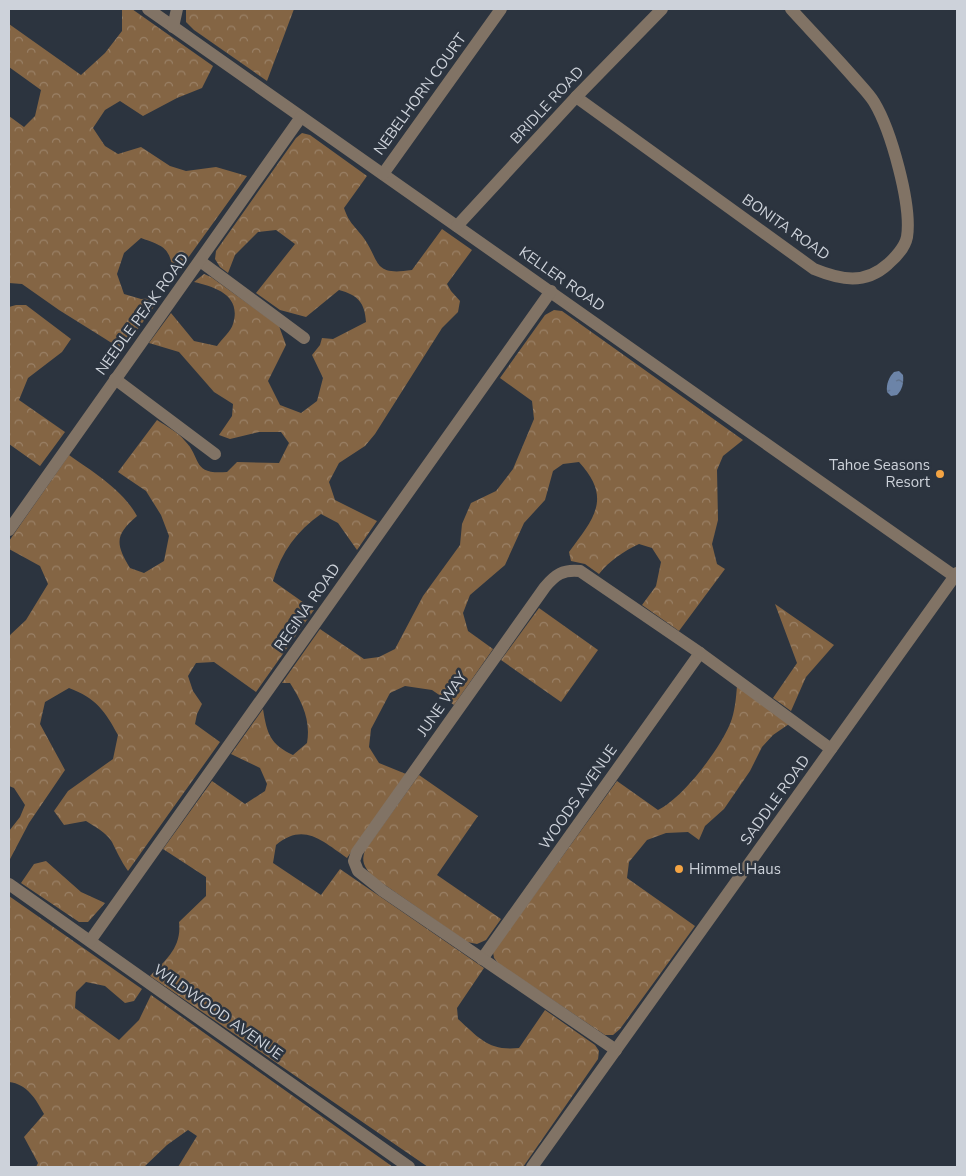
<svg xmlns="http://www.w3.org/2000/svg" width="966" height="1176" font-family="'Nunito Sans',sans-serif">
<defs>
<pattern id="forest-crowns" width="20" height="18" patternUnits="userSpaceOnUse" patternTransform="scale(1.25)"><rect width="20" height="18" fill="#846544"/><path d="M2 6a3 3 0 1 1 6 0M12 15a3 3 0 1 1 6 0" fill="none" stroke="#9a8167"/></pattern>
<pattern id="water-ripples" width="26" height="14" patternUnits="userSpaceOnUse" patternTransform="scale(1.25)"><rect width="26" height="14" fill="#6c84a8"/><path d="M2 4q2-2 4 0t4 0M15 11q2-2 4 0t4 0" fill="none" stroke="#5c6c84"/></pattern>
</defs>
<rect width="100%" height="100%" fill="#2c343f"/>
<!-- forest -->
<g fill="url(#forest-crowns)">
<path d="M122,9H132L213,66L202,88L177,98L143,116L120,101L105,110L93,128L105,146L118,154L141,147L170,166L186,171L216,167L247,176L175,276C168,248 169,248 141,238L124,253L117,274L124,294L141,299L160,298L123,350L59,310L22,284L9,283V116L24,127L35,116L41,90L9,67V24L81,75L105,53L122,31Z"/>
<polygon points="186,9 294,9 267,81 194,30 186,22"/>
<path d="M302,133L310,135L367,176L344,208C349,223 354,225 363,237C381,262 372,276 412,270L442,229L472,250L447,284L451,291L460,301L458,312L442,328L375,434L365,446L339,463L329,482L335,500L377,521L357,550L338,523L321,514C297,531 281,552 273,581L314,610L256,692L214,662L196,663L188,676L193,691L202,704L197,714L195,724L220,742L128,871C121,861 117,852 112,842C107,833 94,826 86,821L64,825L54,811L68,791L113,759L118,735C105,711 96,698 69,688L45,702L40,724L65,770L29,823L9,861V831L20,817L25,805L14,788L9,786V636L26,620L48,584L40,566L9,549V541L69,455C93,472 123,490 137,516C115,535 115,543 130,568L144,573L164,561L169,536L161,515L146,491L118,472L157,420C166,426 178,432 185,441C202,458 191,475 227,472L237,462L279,463L289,443L281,432H259L230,439L219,435L232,416L233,404L214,392L179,352L149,343L171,313L194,341L217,346C222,339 231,331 233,324C242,295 215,287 194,282L204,274L211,277L279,326L286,345L268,381L280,405L301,413L317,401L323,378L312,355L320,345L322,338L333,339L366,322C365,303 358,295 339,290L306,317L280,310L256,293L295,244L276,230L258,232L235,255L228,273L220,267L215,259L216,251L296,138Z"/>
<polygon points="16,305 26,305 71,339 62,352 28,378 19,400 65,432 40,466 9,444 9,307"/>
<path d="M554,310L562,311L743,440L723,456L717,470L718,520L712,544L717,564L725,569L679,631L642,605L656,586L661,562L652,548L639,544C624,551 609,561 599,574L585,564L571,561L569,552C593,519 613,499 579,462L563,464L553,471L545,500L524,523L505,565L470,595L463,613L468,631L493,649L454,705L432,690L405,686L390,693L371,729L369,747L379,763L406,774L347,858C322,841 304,822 276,845L273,863L321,895L340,869L484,968L457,1008L458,1019C480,1039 489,1051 519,1048L545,1010L595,1045L599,1051L598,1059L523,1167H428L150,976C166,960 182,947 179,922L206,896V877L163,849L212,781L245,804L265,791L267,784L260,768L231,754L263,709C267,734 270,744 293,755L307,743C311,720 302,702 290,683H282L320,629L364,659L379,657L395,649L423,596L460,545L462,524L471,503L496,491L513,469L534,419L532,401L500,378L545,315Z"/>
<polygon points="775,604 834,645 806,677 791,711 773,698 797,663"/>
<polygon points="539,608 598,650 561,702 501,660"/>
<path d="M737,686L789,724L773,735L762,747L750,771L724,809L705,826L699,840L688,832L666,833L647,840L629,862L627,878L695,926L620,1029L613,1035H605L499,964L494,958L493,952L617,781L658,810C683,798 719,750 730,724C735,712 736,698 737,686Z"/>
<path d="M419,775L478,816L437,875L501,919L486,940L477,944L467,942L372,876C364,866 361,862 365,850Z"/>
<polygon points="46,861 81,892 105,903 88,922 79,922 21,883 34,864"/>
<path d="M9,896L142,989L134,1001L125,1003L105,986L86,982L76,992L75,1008L119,1040L139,1020L151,995L393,1167H178L197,1136L188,1130L167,1145L144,1167H36L38,1163L24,1137L44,1114C36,1099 27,1084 9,1082Z"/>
</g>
<!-- water -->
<path fill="url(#water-ripples)" d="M899,371L903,375C904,383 902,390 897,395L891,396L887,392C886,384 889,377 894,372Z"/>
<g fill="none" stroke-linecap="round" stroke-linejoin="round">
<!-- minor -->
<g stroke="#817365" stroke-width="12">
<polyline points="148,9 957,578"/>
<polyline points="173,27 177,9"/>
<path d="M576,97L814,269C841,280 865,285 888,264C895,258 905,247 907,237C912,205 891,130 874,102C869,94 861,86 855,79C834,55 812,32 791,9"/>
<polyline points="383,174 501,9"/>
<polyline points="457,226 576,97 662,9"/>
<polyline points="200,261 304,338"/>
<polyline points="115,379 215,454"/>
<polyline points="9,530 301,117"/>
<polyline points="9,884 409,1167"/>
<polyline points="90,941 551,291"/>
<polyline points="482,959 700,653"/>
<path d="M616,1050L383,891L358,871L354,861L357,852L545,587C555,575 563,569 580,571L700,653L831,749"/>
<polyline points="532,1167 957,573"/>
</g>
</g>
<!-- markers -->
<g fill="#f4a443" stroke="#2c343f" stroke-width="2">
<circle cx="940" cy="474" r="5"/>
<circle cx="679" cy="869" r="5"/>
</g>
<g text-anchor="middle" stroke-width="5" stroke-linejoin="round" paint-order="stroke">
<!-- street labels -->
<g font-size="15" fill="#cdd2da" stroke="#2c343f">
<text transform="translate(420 94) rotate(-54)" y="5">NEBELHORN COURT</text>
<text transform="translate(547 105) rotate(-47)" y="5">BRIDLE ROAD</text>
<text transform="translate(786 227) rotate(35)" y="5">BONITA ROAD</text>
<text transform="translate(562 279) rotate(35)" y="5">KELLER ROAD</text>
<text transform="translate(142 314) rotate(-54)" y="5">NEEDLE PEAK ROAD</text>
<text transform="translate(307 607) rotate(-55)" y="5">REGINA ROAD</text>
<text transform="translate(442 704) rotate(-55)" y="5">JUNE WAY</text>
<text transform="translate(578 797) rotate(-55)" y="5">WOODS AVENUE</text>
<text transform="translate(775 800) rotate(-54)" y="5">SADDLE ROAD</text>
<text transform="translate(218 1012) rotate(35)" y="5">WILDWOOD AVENUE</text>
</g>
<!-- poi labels -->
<g font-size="15" fill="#cdd2da" stroke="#2c343f" text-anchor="end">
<text x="930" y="470">Tahoe Seasons<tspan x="930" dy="17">Resort</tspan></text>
<text x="689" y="874" text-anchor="start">Himmel Haus</text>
</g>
</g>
<!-- border -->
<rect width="966" height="1176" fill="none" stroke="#cdd2da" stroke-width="20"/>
</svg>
